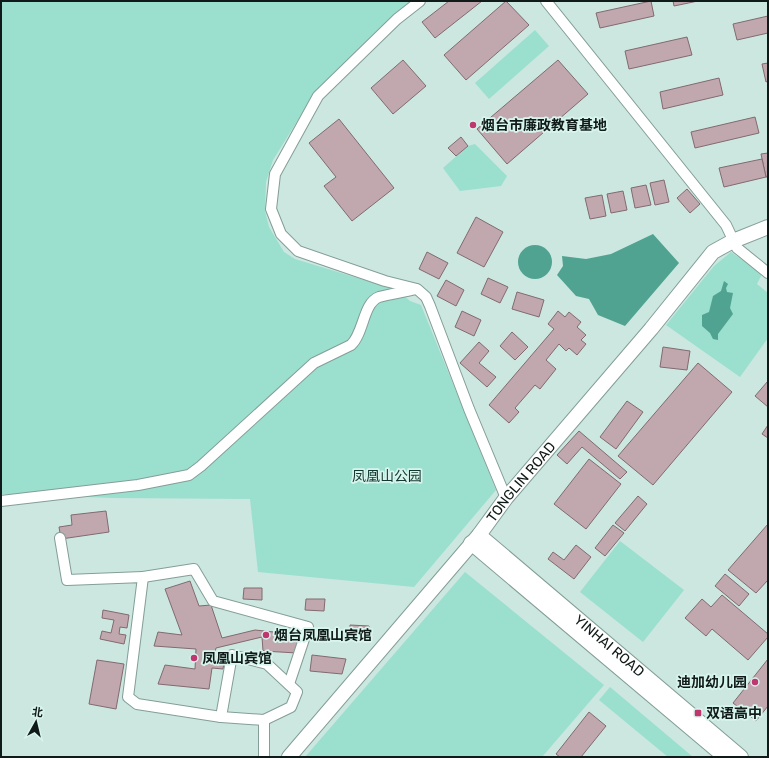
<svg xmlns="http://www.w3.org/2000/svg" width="769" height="758" font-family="Rubik,'Noto Sans SC',sans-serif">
<rect width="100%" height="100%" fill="#cbe7e0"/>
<!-- green -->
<g fill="#9bdfce">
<polygon points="1,1 411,1 386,22 311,99 273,160 266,182 265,211 269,227 284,252 295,259 397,290 410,301 421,305 496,490 414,587 258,572 250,499 114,498 1,494"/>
<polygon points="535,30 549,46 489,99 475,83"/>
<polygon points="475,144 507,176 501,186 460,191 443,168 468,146"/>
<polygon points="731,252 762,274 757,284 768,293 768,338 740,377 666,325 714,266"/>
<polygon points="620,541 684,590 643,642 580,592"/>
<polygon points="465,572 604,685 542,757 305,757"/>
<polygon points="610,687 693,757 668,757 599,700"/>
</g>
<!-- water -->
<g fill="#50a391">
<polygon points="653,234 679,263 625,326 598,315 589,299 576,296 557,275 563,266 562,256 586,259 611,254"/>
<circle cx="535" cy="262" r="17"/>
<polygon points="724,281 728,284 726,288 727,292 733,293 730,308 733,314 718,334 718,340 713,339 710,333 702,326 702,315 709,312 713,296 721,291"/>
</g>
<!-- building -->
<g fill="#c1a8af" stroke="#816a70">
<polygon points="449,1 482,1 435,38 422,22"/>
<polygon points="506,1 529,25 466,80 444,55"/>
<polygon points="651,1 654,16 600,28 596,13"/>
<polygon points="673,1 698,1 674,6"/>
<polygon points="768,16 768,33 737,40 733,24"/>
<polygon points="687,37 692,55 629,69 625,51"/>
<polygon points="403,60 426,86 393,114 371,88"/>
<polygon points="558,60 588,94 507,164 477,129"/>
<polygon points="768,63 768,81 766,82 762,64"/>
<polygon points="719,78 723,95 663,109 660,92"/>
<polygon points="755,117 759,133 695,148 691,132"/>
<polygon points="339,119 394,188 352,221 324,186 336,177 309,143"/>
<polygon points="461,137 468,146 456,156 448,148"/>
<polygon points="768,153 768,177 766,177 761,154"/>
<polygon points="762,159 766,177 724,187 719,168"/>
<polygon points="664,180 669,202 655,205 650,183"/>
<polygon points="646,185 651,205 635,208 631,188"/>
<polygon points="687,189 700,204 690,213 677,198"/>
<polygon points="623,191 627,210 611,213 607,194"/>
<polygon points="602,195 606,216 590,219 585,198"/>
<polygon points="476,217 503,232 484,267 457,253"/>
<polygon points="427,252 448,263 439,279 419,269"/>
<polygon points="488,278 508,287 500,303 481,294"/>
<polygon points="446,280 464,290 456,306 437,296"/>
<polygon points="517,292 544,300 539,317 512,309"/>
<polygon points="462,311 481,320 474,336 455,327"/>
<polygon points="558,311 565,317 569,312 581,322 577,327 586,335 581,340 586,344 577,355 569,348 566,351 559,344 546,360 556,369 540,389 535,385 515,408 519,412 509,423 489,405 554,329 548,324"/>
<polygon points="512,332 528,347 515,360 500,346"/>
<polygon points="479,342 489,351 479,363 496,377 487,387 460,363"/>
<polygon points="663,347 690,351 687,370 660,367"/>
<polygon points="698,363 732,392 653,485 618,456"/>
<polygon points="768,381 768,407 755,396"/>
<polygon points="627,401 643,412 616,449 600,437"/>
<polygon points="768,425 768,438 762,434"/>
<polygon points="579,431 627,472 620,479 582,447 567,464 557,455"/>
<polygon points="589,459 621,484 586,529 554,504"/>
<polygon points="638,496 647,504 625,531 615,523"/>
<polygon points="106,511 109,532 61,539 59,527 72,525 71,515"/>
<polygon points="768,524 768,580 756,593 728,570"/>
<polygon points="613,525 624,533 605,556 595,548"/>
<polygon points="576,545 591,557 574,579 548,559 553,552 564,560"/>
<polygon points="725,574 749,594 739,606 715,586"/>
<polygon points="190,581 199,606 211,605 222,638 255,630 302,635 297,653 263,651 262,637 216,648 214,656 225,657 223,669 212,668 209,689 158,684 165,665 195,669 196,649 154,646 158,632 182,635 165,589"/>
<polygon points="244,588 262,588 262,600 243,599"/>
<polygon points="722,595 768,634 768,637 748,660 712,629 706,636 685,618 702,599 711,607"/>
<polygon points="306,599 325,599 324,611 305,610"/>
<polygon points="103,610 129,615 127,628 120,627 119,634 126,635 124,644 100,639 102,631 111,633 114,620 102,618"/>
<polygon points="350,625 369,626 369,637 350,637"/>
<polygon points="312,655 346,659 342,674 310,671"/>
<polygon points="768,659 768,706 756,721 733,703"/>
<polygon points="97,660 124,664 116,709 89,704"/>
<polygon points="589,712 606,726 581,757 560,757 556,754"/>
</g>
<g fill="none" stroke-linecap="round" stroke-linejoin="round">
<!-- street casing -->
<g stroke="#849e97" stroke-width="12">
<g id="street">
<polyline points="420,1 397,19 318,96 275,174 271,209 281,234 298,251 385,281 417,289 426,297 430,306 469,409 506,498"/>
<polyline points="546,1 726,225 737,248 768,273"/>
<path d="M1,501L138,485L189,475L201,466L314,363L351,345C364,333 363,303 379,297C389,294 405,292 416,289"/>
<polyline points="60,538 67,580 143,577 128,697 137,704 221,717 232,655 267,664 297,692 291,707 264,720 264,757"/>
<polyline points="143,577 194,569 213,601 308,627 289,684"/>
<polyline points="221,717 264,720"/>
</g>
</g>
<!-- secondary casing -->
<g stroke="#849e97" stroke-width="16">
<g id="secondary">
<path id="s1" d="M479,535L741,757"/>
<polyline points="471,543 725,757"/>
<path id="s2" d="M289,757L479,535L506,498L651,329L713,252L733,241L768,227"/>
</g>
</g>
<!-- street -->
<use href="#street" stroke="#fff" stroke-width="10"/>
<!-- secondary -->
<use href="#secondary" stroke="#fff" stroke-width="14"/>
</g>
<!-- markers -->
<g fill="#c0366f" stroke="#d8f5ed" stroke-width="1.5">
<circle cx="473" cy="125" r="4"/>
<circle cx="266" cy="635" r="4"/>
<circle cx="194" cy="658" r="4"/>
<circle cx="755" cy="682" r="4"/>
<rect x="694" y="709" width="8" height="8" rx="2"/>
</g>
<g text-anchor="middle" stroke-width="3.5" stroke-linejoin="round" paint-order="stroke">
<!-- poi labels -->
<g font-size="14" font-weight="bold" fill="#101a18" stroke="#d8f5ed" text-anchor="start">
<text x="481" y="130">烟台市廉政教育基地</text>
<text x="274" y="640">烟台凤凰山宾馆</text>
<text x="202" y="663">凤凰山宾馆</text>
<text x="747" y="687" text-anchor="end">迪加幼儿园</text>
<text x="706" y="718">双语高中</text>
</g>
<!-- park labels -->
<g font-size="14" fill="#123931" stroke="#d8f5ed">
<text x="387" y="481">凤凰山公园</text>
</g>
<!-- street labels -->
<g font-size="14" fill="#101a18" stroke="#d8f5ed">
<text dy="5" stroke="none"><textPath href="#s2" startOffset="360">TONGLIN ROAD</textPath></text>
<text dy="5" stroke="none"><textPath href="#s1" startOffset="171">YINHAI ROAD</textPath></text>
</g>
</g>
<!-- border -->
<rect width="769" height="758" fill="none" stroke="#101a18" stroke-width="4"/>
<!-- north arrow -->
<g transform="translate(36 722) rotate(8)" stroke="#d8f5ed" stroke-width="3" paint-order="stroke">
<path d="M0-3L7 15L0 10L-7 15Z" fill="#101a18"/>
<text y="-6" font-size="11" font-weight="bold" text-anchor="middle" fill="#101a18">北</text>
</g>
</svg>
